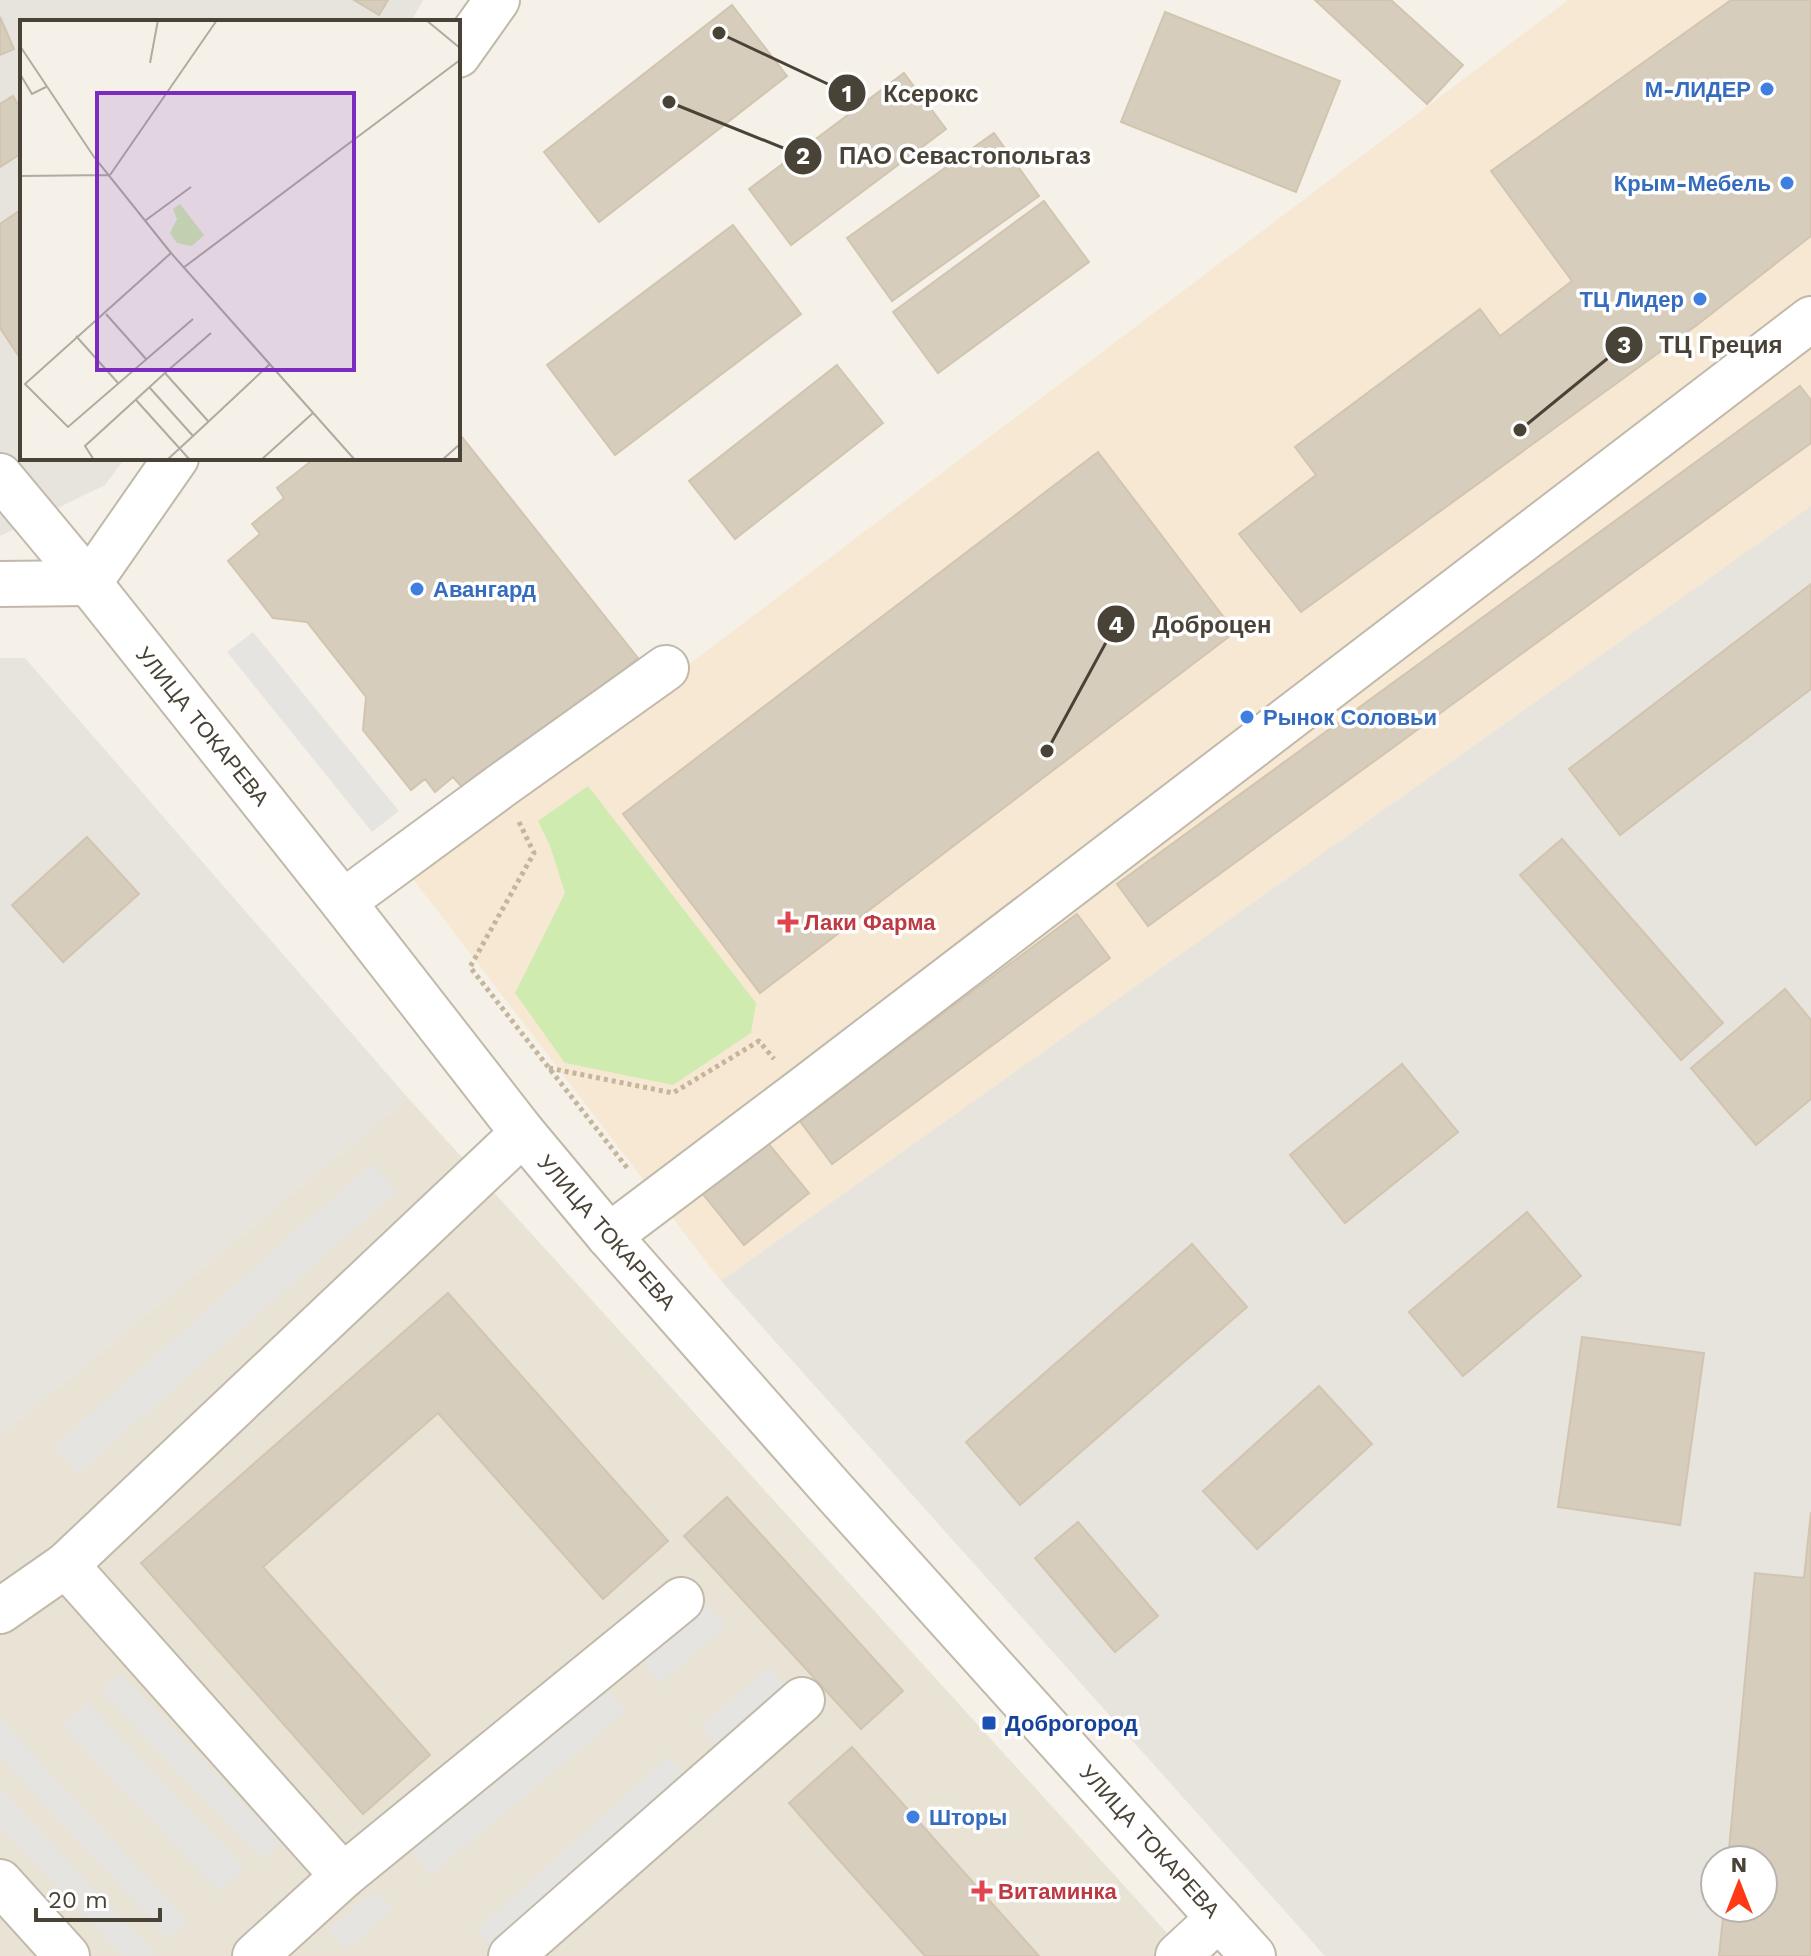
<svg xmlns="http://www.w3.org/2000/svg" width="1811" height="1956" font-family="'Work Sans',sans-serif">
<rect width="100%" height="100%" fill="#f5f1e8"/>
<!-- residential -->
<polygon fill="#e9e3d6" points="408,1098 1188,1956 0,1956 0,1436"/>
<!-- commercial -->
<polygon fill="#f7e8d3" points="1568,0 1811,0 1811,506 721,1281 410,875"/>
<!-- industrial -->
<g fill="#e7e3dd" fill-rule="evenodd">
<polygon points="0,0 423,0 411,22 22,22 22,458 125,458 105,485 0,536"/>
<path d="M1811,506V1956H1325L721,1281ZM1715,1860H1763V1908H1715Z"/>
<polygon points="0,658 25,658 408,1098 0,1436"/>
</g>
<!-- green -->
<polygon fill="#d0ebaf" points="588,786 756,1003 751,1033 673,1085 565,1063 515,993 565,893 550,846 538,821"/>
<!-- parking -->
<g fill="#e6e4e0">
<polygon points="253,632 399,811 372,832 227,652"/>
<polygon points="372,1163 397,1191 78,1474 54,1446"/>
<polygon points="707,1604 726,1627 660,1683 641,1661"/>
<polygon points="769,1667 785,1685 716,1745 700,1727"/>
<polygon points="120,1673 281,1842 262,1860 101,1691"/>
<polygon points="605,1686 626,1711 431,1875 410,1850"/>
<polygon points="87,1702 245,1868 219,1892 62,1726"/>
<polygon points="0,1718 188,1921 169,1939 0,1757"/>
<polygon points="669,1756 691,1781 499,1955 476,1930"/>
<polygon points="0,1788 157,1955 122,1956 0,1827"/>
<polygon points="375,1890 393,1910 345,1951 328,1930"/>
</g>
<!-- building -->
<g fill="#d7cdbd" stroke="#d2c5b0" stroke-width="2">
<polygon points="354,0 388,0 379,15"/>
<polygon points="1315,0 1391,0 1463,65 1427,104"/>
<polygon points="1731,0 1811,0 1811,236 1697,325 1301,612 1239,534 1316,475 1295,447 1480,309 1500,336 1572,281 1491,171"/>
<polygon points="732,5 787,76 599,222 544,152"/>
<polygon points="1165,12 1340,81 1296,192 1121,122"/>
<polygon points="0,17 14,49 0,55"/>
<polygon points="904,73 946,129 791,245 749,189"/>
<polygon points="13,96 22,111 22,153 0,167 0,104"/>
<polygon points="994,133 1039,196 892,301 847,238"/>
<polygon points="1044,201 1089,262 938,373 893,312"/>
<polygon points="22,209 22,361 0,328 0,224"/>
<polygon points="733,225 801,314 615,455 547,365"/>
<polygon points="837,365 883,423 735,539 689,481"/>
<polygon points="1800,386 1811,400 1811,443 1148,926 1117,884"/>
<polygon points="458,432 638,658 467,793 453,777 435,792 425,779 411,790 363,730 366,697 307,622 273,618 228,561 260,534 252,524 284,498 277,488 315,458 458,458"/>
<polygon points="1098,452 1235,632 760,993 623,814"/>
<polygon points="1811,584 1811,689 1620,835 1569,769"/>
<polygon points="87,837 139,894 63,962 12,905"/>
<polygon points="1562,839 1723,1023 1681,1060 1520,875"/>
<polygon points="1077,914 1110,958 832,1164 799,1120"/>
<polygon points="1785,989 1811,1020 1811,1099 1756,1145 1691,1068"/>
<polygon points="1402,1064 1458,1132 1345,1223 1290,1155"/>
<polygon points="767,1142 809,1193 744,1245 702,1193"/>
<polygon points="1527,1212 1581,1276 1463,1376 1409,1312"/>
<polygon points="1192,1244 1247,1307 1020,1505 966,1442"/>
<polygon points="448,1293 668,1541 603,1599 438,1413 263,1567 430,1755 363,1814 141,1563"/>
<polygon points="1582,1337 1704,1353 1680,1525 1558,1507"/>
<polygon points="1319,1386 1372,1444 1257,1549 1203,1491"/>
<polygon points="727,1497 903,1691 861,1729 684,1536"/>
<polygon points="1811,1512 1811,1956 1719,1956 1724,1908 1763,1908 1763,1860 1728,1860 1755,1573 1804,1578"/>
<polygon points="1078,1522 1158,1616 1115,1652 1035,1558"/>
<polygon points="852,1747 1039,1956 925,1956 831,1851 789,1803"/>
</g>
<g fill="none" stroke-linecap="round" stroke-linejoin="round">
<!-- minor casing -->
<g stroke="#c1b9aa" stroke-width="48">
<g id="minor">
<polyline points="458,55 497,0"/>
<polyline points="0,476 89,583 343,902 523,1133 609,1236 832,1489 1253,1956"/>
<polyline points="89,583 176,458"/>
<polyline points="0,584 89,583"/>
<polyline points="343,902 502,785 666,668"/>
<polyline points="609,1236 800,1092 1811,319"/>
<polyline points="66,1565 343,1876"/>
<polyline points="0,1611 66,1565 523,1133"/>
<polyline points="0,1882 67,1956"/>
<polyline points="255,1956 343,1876 681,1600"/>
<polyline points="511,1956 802,1700"/>
<polyline points="1178,1956 1219,1918"/>
</g>
</g>
<!-- path -->
<g stroke="#c4b59b" stroke-width="5" stroke-dasharray="4 4" stroke-linecap="butt">
<polyline points="519,822 534,853 470,967 628,1169"/>
<polyline points="549,1068 673,1093 759,1041 774,1059"/>
</g>
<!-- minor -->
<use href="#minor" stroke="#fff" stroke-width="44"/>
</g>
<!-- markers -->
<g fill="#3f7fe0" stroke="#fff" stroke-width="3">
<circle cx="1767" cy="89" r="8"/>
<circle cx="1787" cy="183" r="8"/>
<circle cx="1700" cy="299" r="8"/>
<circle cx="417" cy="589" r="8"/>
<circle cx="1247" cy="717" r="8"/>
<circle cx="913" cy="1817" r="8"/>
</g>
<g fill="#e0444e" stroke="#fff" stroke-width="3">
<path d="M784 910h8v8h8v8h-8v8h-8v-8h-8v-8h8z"/>
<path d="M978 1879h8v8h8v8h-8v8h-8v-8h-8v-8h8z"/>
</g>
<rect fill="#1a4fb4" stroke="#fff" stroke-width="3" x="981" y="1715" width="16" height="16" rx="4"/>
<g text-anchor="middle" stroke-width="7" stroke-linejoin="round" paint-order="stroke">
<!-- shop labels -->
<g font-size="22" font-weight="bold" fill="#366cbe" stroke="#fff" text-anchor="end">
<text x="1751" y="97">М-ЛИДЕР</text>
<text x="1771" y="191">Крым-Мебель</text>
<text x="1684" y="307">ТЦ Лидер</text>
<text x="433" y="597" text-anchor="start">Авангард</text>
<text x="1263" y="725" text-anchor="start">Рынок Соловьи</text>
<text x="929" y="1825" text-anchor="start">Шторы</text>
</g>
<!-- street labels -->
<g font-size="22" fill="#494236" stroke="#fff">
<text transform="translate(203 726) rotate(51)" y="8">УЛИЦА ТОКАРЕВА</text>
<text transform="translate(607 1232) rotate(49)" y="8">УЛИЦА ТОКАРЕВА</text>
<text transform="translate(1150 1841) rotate(48)" y="8">УЛИЦА ТОКАРЕВА</text>
</g>
<!-- health labels -->
<g font-size="22" font-weight="bold" fill="#be3a42" stroke="#fff" text-anchor="start">
<text x="804" y="930">Лаки Фарма</text>
<text x="998" y="1899">Витаминка</text>
</g>
<!-- transit labels -->
<g font-size="22" font-weight="bold" fill="#164399" stroke="#fff" text-anchor="start">
<text x="1005" y="1731">Доброгород</text>
</g>
</g>
<!-- overview -->
<g transform="translate(20 20)">
<rect width="440" height="440" fill="#f5f1e8"/>
<path d="M160,184L184,215L172,226L157,223L150,213L157,199L153,189Z" fill="#d0ebaf"/>
<path fill="none" stroke="#b0aba1" stroke-width="2" d="M406,0L440,28M0,26L74,137L151,233L335,440M130,43L138,0M0,54L12,74L26,67M90,155L197,0M0,156L90,155M126,200L171,167M151,233L5,364L48,407L173,299M163,248L440,40M86,294L126,339M56,316L98,363M145,353L191,313M130,368L173,416L250,344M116,380L170,440M74,440L65,426L145,353L188,401M147,440L173,416M241,440L293,393M422,440L440,424"/>
<path fill="#7b2cbf" fill-opacity="0.15" stroke="#7b2cbf" stroke-width="4" d="M77,73H334V350H77Z"/>
<rect width="440" height="440" fill="none" stroke="#494236" stroke-width="4"/>
</g>
<!-- callouts -->
<path fill="none" stroke="#494236" stroke-width="3" d="M719 33L847 93M669 102L803 156M1520 430L1624 345M1047 751L1116 624"/>
<g fill="#494236" stroke="#fff" stroke-width="3">
<circle cx="719" cy="33" r="8"/>
<circle cx="669" cy="102" r="8"/>
<circle cx="1520" cy="430" r="8"/>
<circle cx="1047" cy="751" r="8"/>
<circle cx="847" cy="93" r="20"/>
<circle cx="803" cy="156" r="20"/>
<circle cx="1624" cy="345" r="20"/>
<circle cx="1116" cy="624" r="20"/>
</g>
<g font-size="24" text-anchor="middle" font-weight="bold" fill="#fff">
<text x="847" y="102">1</text>
<text x="803" y="164">2</text>
<text x="1624" y="353">3</text>
<text x="1116" y="633">4</text>
</g>
<g font-size="24" text-anchor="middle" font-weight="bold" fill="#494236" stroke="#fff" stroke-width="7" stroke-linejoin="round" paint-order="stroke">
<text x="931" y="102">Ксерокс</text>
<text x="965" y="164">ПАО Севастопольгаз</text>
<text x="1721" y="353">ТЦ Греция</text>
<text x="1212" y="633">Доброцен</text>
</g>
<!-- north arrow -->
<g transform="translate(1739 1884)"><circle r="38" fill="#ffffff" stroke="#b6b3af" stroke-width="2"/>
<path d="M0-6L14 30L0 20L-14 30Z" fill="#ff3815"/>
<text y="-12" font-size="22" font-weight="bold" text-anchor="middle" fill="#494236">N</text>
</g>
<!-- scale -->
<path d="M36 1908v12h124v-12" fill="none" stroke="#494236" stroke-width="4"/>
<text x="48" y="1908" font-size="24" fill="#494236" stroke="#ffffff" stroke-width="6" paint-order="stroke">20 m</text>
</svg>
